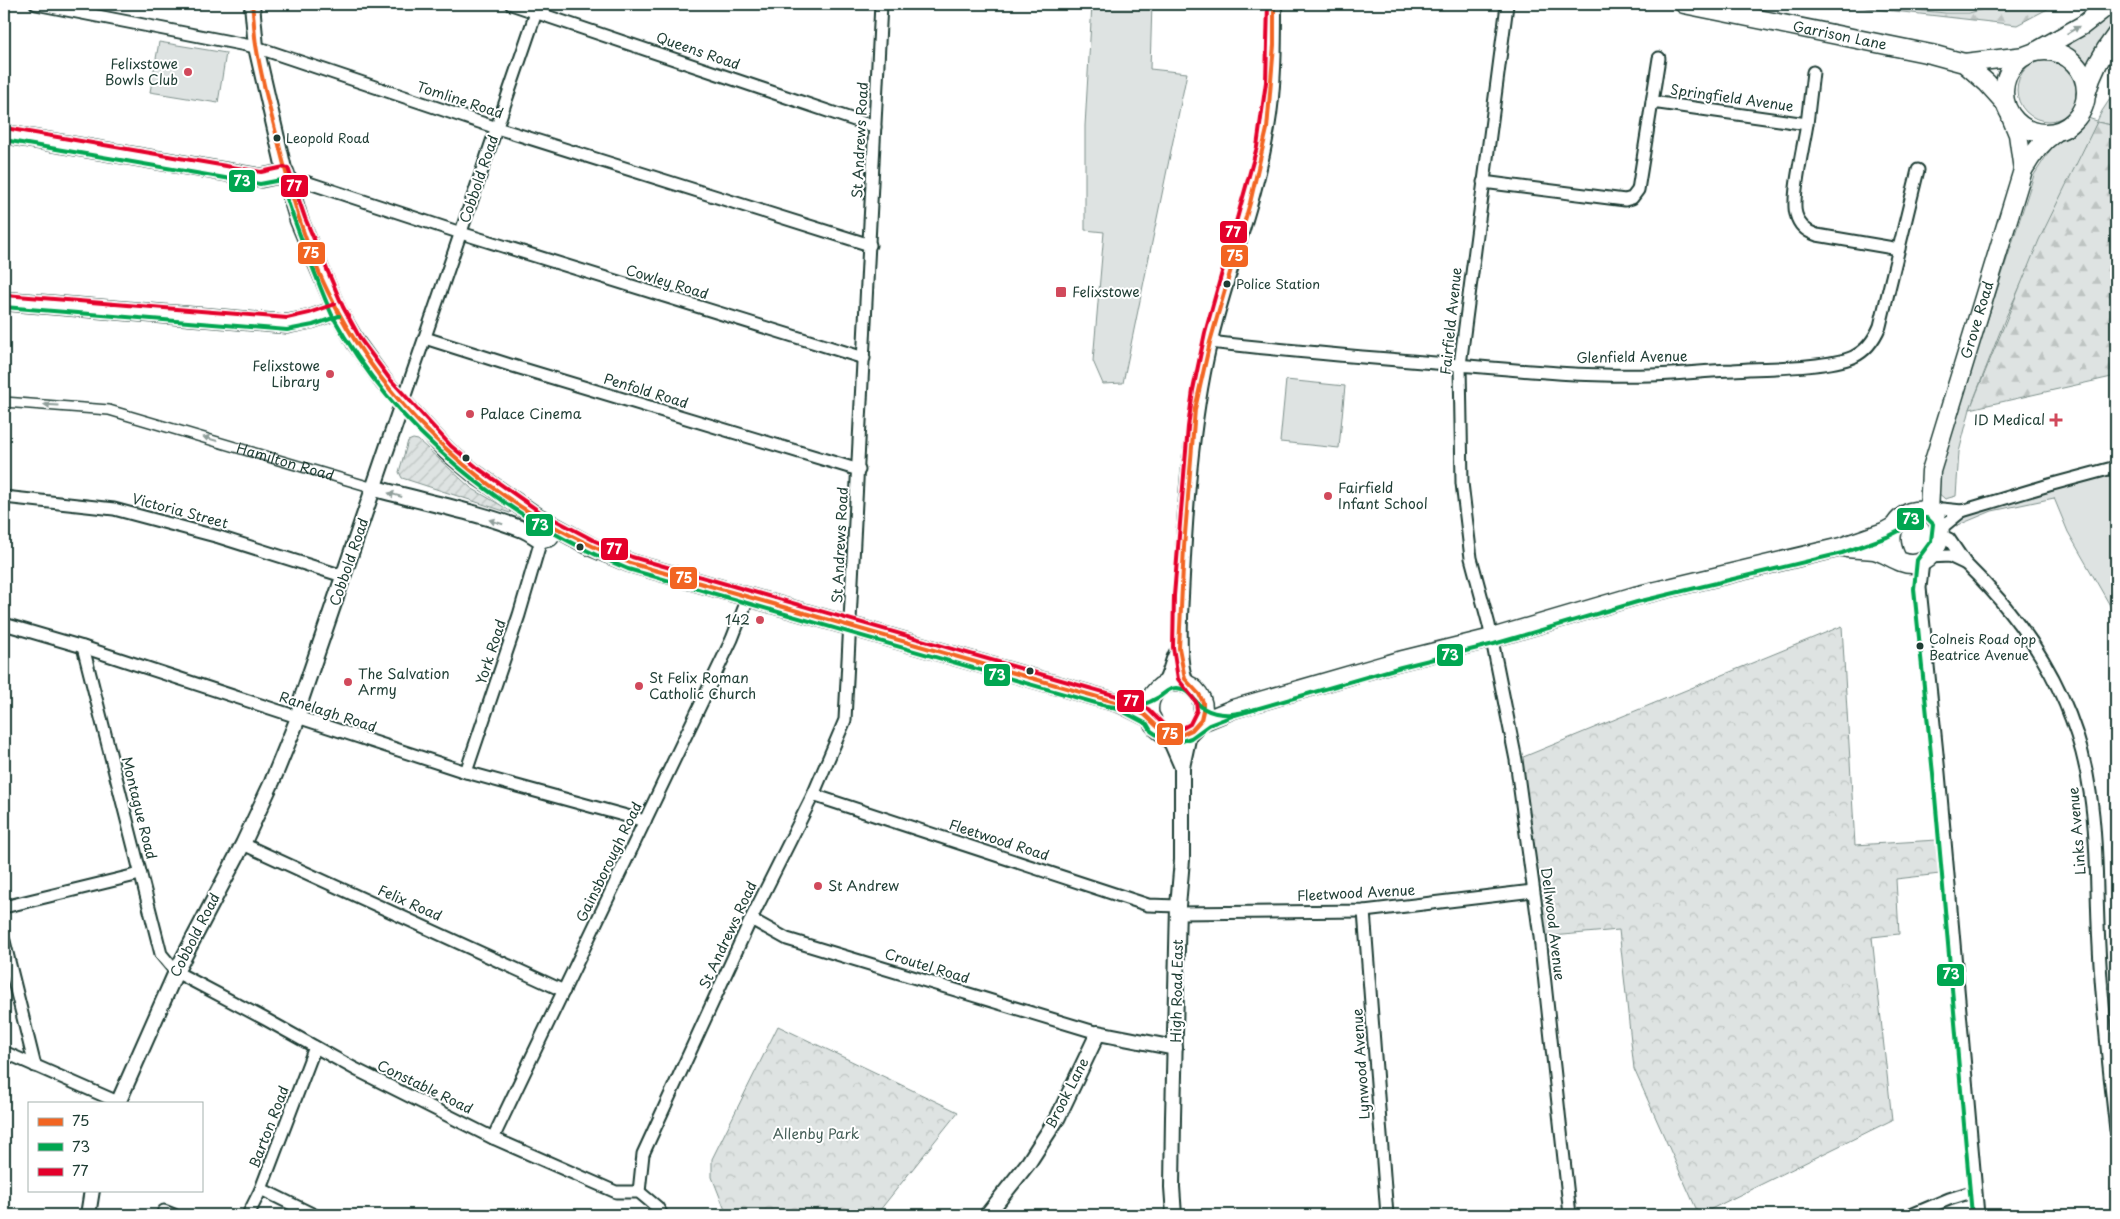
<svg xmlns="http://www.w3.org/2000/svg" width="2120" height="1219" font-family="'Playpen Sans',sans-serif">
<defs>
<pattern id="forest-firs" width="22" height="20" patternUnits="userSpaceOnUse" patternTransform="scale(1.25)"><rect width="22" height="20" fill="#dee3e2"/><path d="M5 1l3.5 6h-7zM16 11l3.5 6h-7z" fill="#bec4c2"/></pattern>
<pattern id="park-crowns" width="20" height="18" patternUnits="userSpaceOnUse" patternTransform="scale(1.25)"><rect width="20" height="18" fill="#dee3e2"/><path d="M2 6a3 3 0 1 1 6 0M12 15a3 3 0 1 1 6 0" fill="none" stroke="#bec4c2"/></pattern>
<pattern id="garden-furrows" width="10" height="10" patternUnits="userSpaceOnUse" patternTransform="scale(1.25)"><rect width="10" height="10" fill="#dee3e2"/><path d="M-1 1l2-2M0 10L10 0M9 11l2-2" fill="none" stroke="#bec4c2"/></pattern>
</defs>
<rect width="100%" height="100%" fill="#fff"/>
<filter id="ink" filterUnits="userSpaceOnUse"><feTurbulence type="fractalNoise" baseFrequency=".02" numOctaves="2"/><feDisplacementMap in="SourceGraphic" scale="10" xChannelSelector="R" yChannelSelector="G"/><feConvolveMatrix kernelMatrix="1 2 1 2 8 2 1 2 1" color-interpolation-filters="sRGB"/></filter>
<g filter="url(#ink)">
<!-- grass -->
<g fill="#dee3e2" stroke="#7e908b">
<polygon points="1092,4 1152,4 1150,69 1187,73 1123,383 1103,384 1093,361 1104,232 1085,230 1085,126"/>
<polygon points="2116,8 2116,29 2089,70 2082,58 2066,48 2065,44"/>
<polygon points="159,42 226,53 218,103 150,92"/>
<circle cx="2048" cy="90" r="31"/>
<polygon points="2116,90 2116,126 2097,122 2005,319 1970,409 1959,452 1956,496 1945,499 1936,491 1937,477 2034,175 2054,144 2088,118 2097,121 2102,111"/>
<polygon points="1286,380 1345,386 1339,448 1280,442"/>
<polygon points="2116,471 2116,616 2068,532 2054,498 1992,511 1956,526 1955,517"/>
</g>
<!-- forest -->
<g fill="url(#forest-firs)" stroke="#7e908b">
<polygon points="1832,4 1887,4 1924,11 1946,13 1969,13 2003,4 2057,4 2017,25"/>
<polygon points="2097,122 2116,126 2116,376 1970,409 2039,240"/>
</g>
<!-- park -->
<g fill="url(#park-crowns)" stroke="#7e908b">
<polygon points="1842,626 1855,845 1937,840 1940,874 1896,879 1899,934 1872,937 1892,1120 1699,1215 1634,1069 1619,930 1540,937 1516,760"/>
<polygon points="778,1026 958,1112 876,1215 727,1215 712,1177 712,1159"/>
</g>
<!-- garden -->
<polygon fill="url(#garden-furrows)" stroke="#7e908b" points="413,439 418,440 471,488 511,511 510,513 402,478 399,472 408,441"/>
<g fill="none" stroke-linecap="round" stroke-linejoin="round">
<!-- pedestrian casing -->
<g stroke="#1f3d34" stroke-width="12">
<g id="pedestrian">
<path id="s1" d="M4,402L109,410L374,488"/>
</g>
</g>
<!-- minor casing -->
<g stroke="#1f3d34" stroke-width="15">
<g id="minor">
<polyline points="36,4 256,47 497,128 870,245"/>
<polyline points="511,4 875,127"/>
<polyline points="1507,5 1460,365 1462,483 1471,558 1489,625 1516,760 1540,937 1570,1215"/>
<polyline points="1652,102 1659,58"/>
<path d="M1807,124C1804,144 1791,198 1796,214C1799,226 1807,232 1817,235L1899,249"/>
<polyline points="1483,182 1625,200 1632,198 1638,190 1652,102 1807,124 1813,72"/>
<polyline points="289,185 302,182 309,183 461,233 864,358"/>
<polyline points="425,338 510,365 859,470"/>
<path d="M1210,342C1285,351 1360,357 1435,363C1507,369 1579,377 1650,375C1678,374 1706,371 1733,370C1763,368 1828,368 1853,357C1866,351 1875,338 1880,326L1918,170"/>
<polyline points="402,404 539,4"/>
<polyline points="4,497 114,509 219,537 343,576"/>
<polyline points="1962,511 2049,485 2116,467"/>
<polyline points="1933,514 1942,509 1962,511 1940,529"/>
<polyline points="1929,557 1949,556 1966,564 1949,539 1940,535"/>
<polyline points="1923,562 1920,588 1939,773 1978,1215"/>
<path d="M1966,564C2030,626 2077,702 2090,792C2098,843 2096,895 2099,946C2102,1008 2109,1069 2116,1130"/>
<polyline points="4,624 83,647 466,772 645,821"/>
<polyline points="83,647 161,954 176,972 265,1019 355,1069 493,1138 616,1192 639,1192 657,1207 662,1215"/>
<polyline points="466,772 519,615 541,540"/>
<polyline points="813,795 1148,905 1178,906"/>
<polyline points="243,844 564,991"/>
<polyline points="4,907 140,874"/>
<polyline points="1364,911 1387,1215"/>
<polyline points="1178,913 1364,911 1533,891"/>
<polyline points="751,919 787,939 1098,1033"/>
<polyline points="4,941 35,1066"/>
<polyline points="4,1052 118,1102"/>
<polyline points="493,1138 732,639 748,598"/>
<polyline points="261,1189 314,1215"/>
<polyline points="639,1192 643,1154 751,919 813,795 845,720 881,4"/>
<polyline points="162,1215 164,1211 174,1215"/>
<polyline points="248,1215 261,1189 315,1047"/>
<polyline points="1911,1215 1949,1199 1975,1191"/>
</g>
</g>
<!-- tertiary casing -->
<g stroke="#1f3d34" stroke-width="18">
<g id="tertiary">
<polyline points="252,4 256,47 285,173"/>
<path d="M1188,685C1176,669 1180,617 1181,596C1185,512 1190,426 1209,344C1226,272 1255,202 1267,128C1274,87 1274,45 1274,4"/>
<path d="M1163,686C1172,674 1171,660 1179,649"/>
<polyline points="1163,732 1172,744 1182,767"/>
<polyline points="118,1103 176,972 243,844 272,782 298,718 301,700 402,404"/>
<polyline points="88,1215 92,1190"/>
<polyline points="987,1215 1029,1162 1058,1117 1098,1033 1175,1048"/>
<polyline points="1174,1215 1172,1187 1173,1117 1178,906 1182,860 1182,767 1188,739 1192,730"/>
</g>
</g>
<!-- secondary casing -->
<g stroke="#1f3d34" stroke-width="19">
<path id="secondary" d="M374,488C423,502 476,511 524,530C531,533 535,537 541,540L550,538L557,529"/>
</g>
<!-- primary casing -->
<g stroke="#1f3d34" stroke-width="21">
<g id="primary">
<path id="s2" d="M1684,4L1931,54L1964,63L1987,83L2005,103"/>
<circle cx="2045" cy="92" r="41"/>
<polyline points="2035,52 2083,25 2110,4"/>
<polyline points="1964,63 2025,56"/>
<path d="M2086,94C2092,72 2102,53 2116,35"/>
<polyline points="2011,117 2018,134 2023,170"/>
<polyline points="4,134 261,178 285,173 299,220 337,310 356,343 384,382 447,451 475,474 537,517 592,547 630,563 1122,704 1152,719"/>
<polyline points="4,301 287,324 311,319 337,310"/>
<path id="s3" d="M1929,512L1931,471L2023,170C2032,154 2041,142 2056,132"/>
<path d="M1847,548C1855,549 1865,549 1874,550C1887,553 1900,565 1913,564C1944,562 1954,502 1910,512C1890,522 1887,540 1897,559"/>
<circle cx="1176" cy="709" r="27"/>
<polyline points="1199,723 1233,709 1399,661 1492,638 1635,596 1841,547 1884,532 1895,526"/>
</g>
</g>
<!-- pedestrian -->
<use href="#pedestrian" stroke="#fff" stroke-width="9"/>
<!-- minor -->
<use href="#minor" stroke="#fff" stroke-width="11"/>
<!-- tertiary -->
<use href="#tertiary" stroke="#fff" stroke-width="14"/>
<!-- secondary -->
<use href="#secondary" stroke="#fff" stroke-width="15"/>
<!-- primary -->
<use href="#primary" stroke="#fff" stroke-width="18"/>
<!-- bus-1 casing -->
<g stroke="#fff" stroke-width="8">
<path id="bus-1" d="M252,4C254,18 254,32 256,45C261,76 269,107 277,137C290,190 304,243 328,292C374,387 451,466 542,520C570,536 600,550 630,563L1122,704L1145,715L1163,732L1172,735H1181L1192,730L1201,720L1203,711V702L1199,694L1185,679L1179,648L1184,547L1195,409L1210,342L1250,203L1267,129L1274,45V4"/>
</g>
<!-- bus-2 casing -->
<g stroke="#fff" stroke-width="8">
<g id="bus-2">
<path d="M4,140L260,184L281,180C291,213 303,244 316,276C321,289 326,302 332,315C396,432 506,519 628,569L1120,710L1147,724L1151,731L1160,737L1172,741H1182L1191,738L1209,725L1235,715L1401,667L1494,644L1637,602L1842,553L1887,537L1899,531L1912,518H1927L1933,524L1931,541L1917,560L1914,589L1933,774L1972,1215"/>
<polyline points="4,307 287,330 313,325 339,316"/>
<path d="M1099,704C1120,710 1140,709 1159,697C1165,693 1169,688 1176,688C1189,688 1194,702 1203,708C1220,718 1239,714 1257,709"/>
</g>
</g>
<!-- bus-3 casing -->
<g stroke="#fff" stroke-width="8">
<g id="bus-3">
<polyline points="5,128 261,172 284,167 288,168 305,218 343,307 361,340 389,378 451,446 479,469 540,512 595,541 632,557 1124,698 1148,709 1163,724 1174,729 1183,728 1190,724 1197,710 1196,702 1178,679 1173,647 1174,596 1188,427 1193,390 1205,333 1257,147 1266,82 1268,4"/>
<polyline points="5,295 287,318 309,313 335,304"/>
</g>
</g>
<!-- bus-1 -->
<use href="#bus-1" stroke="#f26522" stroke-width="4"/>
<!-- bus-2 -->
<use href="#bus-2" stroke="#00a651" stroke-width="4"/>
<!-- bus-3 -->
<use href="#bus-3" stroke="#e4002b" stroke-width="4"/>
</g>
<!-- one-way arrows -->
<defs><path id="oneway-solid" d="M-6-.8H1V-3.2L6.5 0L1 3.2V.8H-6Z" transform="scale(1.25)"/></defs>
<g fill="#8f9e9a">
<use href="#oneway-solid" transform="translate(2073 30) rotate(-31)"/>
<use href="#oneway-solid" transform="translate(51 405) rotate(-177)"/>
<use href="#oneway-solid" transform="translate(210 439) rotate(-164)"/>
<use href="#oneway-solid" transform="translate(395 495) rotate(-164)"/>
<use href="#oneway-solid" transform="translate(496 522) rotate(-163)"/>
</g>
</g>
<!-- markers -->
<g fill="#d1495b" stroke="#fff" stroke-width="2">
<circle cx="188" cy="72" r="5"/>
<rect x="1055" y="286" width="12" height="12" rx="2.5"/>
<circle cx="330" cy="374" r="5"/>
<circle cx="470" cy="414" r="5"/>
<path d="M2053.5 412.5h5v5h5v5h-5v5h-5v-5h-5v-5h5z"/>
<circle cx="1328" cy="496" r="5"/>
<circle cx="760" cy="620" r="5"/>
<circle cx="348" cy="682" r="5"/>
<circle cx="639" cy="686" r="5"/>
<circle cx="818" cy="886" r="5"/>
</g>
<g fill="#1f3d34" stroke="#fff" stroke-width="2">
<circle cx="277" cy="138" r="4.5"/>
<circle cx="1227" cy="284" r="4.5"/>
<circle cx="466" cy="458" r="4.5"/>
<circle cx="580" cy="547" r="4.5"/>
<circle cx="1920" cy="646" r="4.5"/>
<circle cx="1030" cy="671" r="4.5"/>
</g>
<g text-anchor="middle" stroke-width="4" stroke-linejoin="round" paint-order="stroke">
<!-- bus labels -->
<g font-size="13" fill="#1f3d34" stroke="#fff" text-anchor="start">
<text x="286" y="143">Leopold Road</text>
<text x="1236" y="289">Police Station</text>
<text x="1929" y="644">Colneis Road opp<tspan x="1929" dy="16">Beatrice Avenue</tspan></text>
</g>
<!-- street labels -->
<g font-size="14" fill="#1f3d34" stroke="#fff">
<text dy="5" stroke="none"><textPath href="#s2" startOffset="159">Garrison Lane</textPath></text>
<text transform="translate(698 51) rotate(19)" y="5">Queens Road</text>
<text transform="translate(1732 98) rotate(8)" y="5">Springfield Avenue</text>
<text transform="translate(460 100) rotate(18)" y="5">Tomline Road</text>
<text transform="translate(860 140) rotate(-87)" y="5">St Andrews Road</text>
<text transform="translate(479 179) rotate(-71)" y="5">Cobbold Road</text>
<text transform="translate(667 282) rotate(17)" y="5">Cowley Road</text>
<text dy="5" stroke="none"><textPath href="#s3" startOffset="199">Grove Road</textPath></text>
<text transform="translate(1451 321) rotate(-84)" y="5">Fairfield Avenue</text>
<text transform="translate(1632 357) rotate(-1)" y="5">Glenfield Avenue</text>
<text transform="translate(646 391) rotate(17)" y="5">Penfold Road</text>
<text dy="5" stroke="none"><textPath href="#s1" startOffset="289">Hamilton Road</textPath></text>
<text transform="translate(180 511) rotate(15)" y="5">Victoria Street</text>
<text transform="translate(840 545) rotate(-87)" y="5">St Andrews Road</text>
<text transform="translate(349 562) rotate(-71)" y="5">Cobbold Road</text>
<text transform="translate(491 652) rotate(-72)" y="5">York Road</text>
<text transform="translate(328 712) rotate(18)" y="5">Ranelagh Road</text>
<text transform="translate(139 808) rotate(76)" y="5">Montague Road</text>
<text transform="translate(2077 831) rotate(-95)" y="5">Links Avenue</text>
<text transform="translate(999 840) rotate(18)" y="5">Fleetwood Road</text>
<text transform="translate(609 862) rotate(-64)" y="5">Gainsborough Road</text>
<text transform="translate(1356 893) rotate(-3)" y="5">Fleetwood Avenue</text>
<text transform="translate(410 903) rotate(24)" y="5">Felix Road</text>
<text transform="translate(1553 924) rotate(83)" y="5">Dellwood Avenue</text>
<text transform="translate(195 935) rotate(-63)" y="5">Cobbold Road</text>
<text transform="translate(728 935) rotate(-65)" y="5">St Andrews Road</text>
<text transform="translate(927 966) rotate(17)" y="5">Croutel Road</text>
<text transform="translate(1177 991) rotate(-89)" y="5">High Road East</text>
<text transform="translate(1361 1064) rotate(-94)" y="5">Lynwood Avenue</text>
<text transform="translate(425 1087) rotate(26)" y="5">Constable Road</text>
<text transform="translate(1067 1093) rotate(-63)" y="5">Brook Lane</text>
<text transform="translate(269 1127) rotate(-69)" y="5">Barton Road</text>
</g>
<!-- poi labels -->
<g font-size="14" fill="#1f3d34" stroke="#fff" text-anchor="start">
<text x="178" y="69" text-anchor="end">Felixstowe<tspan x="178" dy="16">Bowls Club</tspan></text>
<text x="1072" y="297">Felixstowe</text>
<text x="320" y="371" text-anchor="end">Felixstowe<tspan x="320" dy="16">Library</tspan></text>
<text x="480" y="419">Palace Cinema</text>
<text x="2045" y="425" text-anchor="end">ID Medical</text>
<text x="1338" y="493">Fairfield<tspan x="1338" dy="16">Infant School</tspan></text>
<text x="750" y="625" text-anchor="end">142</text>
<text x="358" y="679">The Salvation<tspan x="358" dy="16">Army</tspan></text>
<text x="649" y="683">St Felix Roman<tspan x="649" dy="16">Catholic Church</tspan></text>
<text x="828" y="891">St Andrew</text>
</g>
<!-- park labels -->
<g font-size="14" fill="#455e57" stroke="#fff">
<text x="816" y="1139">Allenby Park</text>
</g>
</g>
<g stroke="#fff" stroke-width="2">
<rect x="228" y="169" width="28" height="24" rx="5" fill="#00a651"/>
<rect x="280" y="174" width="29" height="24" rx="5" fill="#e4002b"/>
<rect x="1219" y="220" width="29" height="24" rx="5" fill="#e4002b"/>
<rect x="297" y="241" width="29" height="24" rx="5" fill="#f26522"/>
<rect x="1220" y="244" width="29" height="24" rx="5" fill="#f26522"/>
<rect x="1896" y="507" width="29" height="24" rx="5" fill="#00a651"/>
<rect x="525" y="513" width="29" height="24" rx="5" fill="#00a651"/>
<rect x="600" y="537" width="29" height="24" rx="5" fill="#e4002b"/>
<rect x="669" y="566" width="29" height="24" rx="5" fill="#f26522"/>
<rect x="1436" y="643" width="28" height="24" rx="5" fill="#00a651"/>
<rect x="983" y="663" width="28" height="24" rx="5" fill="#00a651"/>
<rect x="1116" y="689" width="29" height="24" rx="5" fill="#e4002b"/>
<rect x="1156" y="722" width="28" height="24" rx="5" fill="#f26522"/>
<rect x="1936" y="963" width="29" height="24" rx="5" fill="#00a651"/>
</g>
<g font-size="14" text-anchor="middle" font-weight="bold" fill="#fff">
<text x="242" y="186">73</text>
<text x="294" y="191">77</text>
<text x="1233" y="237">77</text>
<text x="311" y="258">75</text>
<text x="1235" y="261">75</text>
<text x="1911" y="524">73</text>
<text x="540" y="530">73</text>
<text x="614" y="554">77</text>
<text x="684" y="583">75</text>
<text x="1450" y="660">73</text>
<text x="997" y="680">73</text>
<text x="1131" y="706">77</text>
<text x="1170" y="739">75</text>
<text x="1951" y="979">73</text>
</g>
<!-- margin -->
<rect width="2120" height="1219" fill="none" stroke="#fff" stroke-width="20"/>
<rect x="10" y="10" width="2100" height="1199" fill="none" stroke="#1f3d34" stroke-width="2" filter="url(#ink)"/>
<!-- legend -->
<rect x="28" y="1102" width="175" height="90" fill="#ffffff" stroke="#a5b1ae"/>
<rect x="38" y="1118" width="25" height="8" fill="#f26522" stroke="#a5b1ae"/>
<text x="72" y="1126" font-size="15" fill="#1f3d34">75</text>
<rect x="38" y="1143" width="25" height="8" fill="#00a651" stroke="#a5b1ae"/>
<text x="72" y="1152" font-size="15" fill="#1f3d34">73</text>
<rect x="38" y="1168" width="25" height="8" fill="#e4002b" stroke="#a5b1ae"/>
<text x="72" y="1176" font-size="15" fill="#1f3d34">77</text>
</svg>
